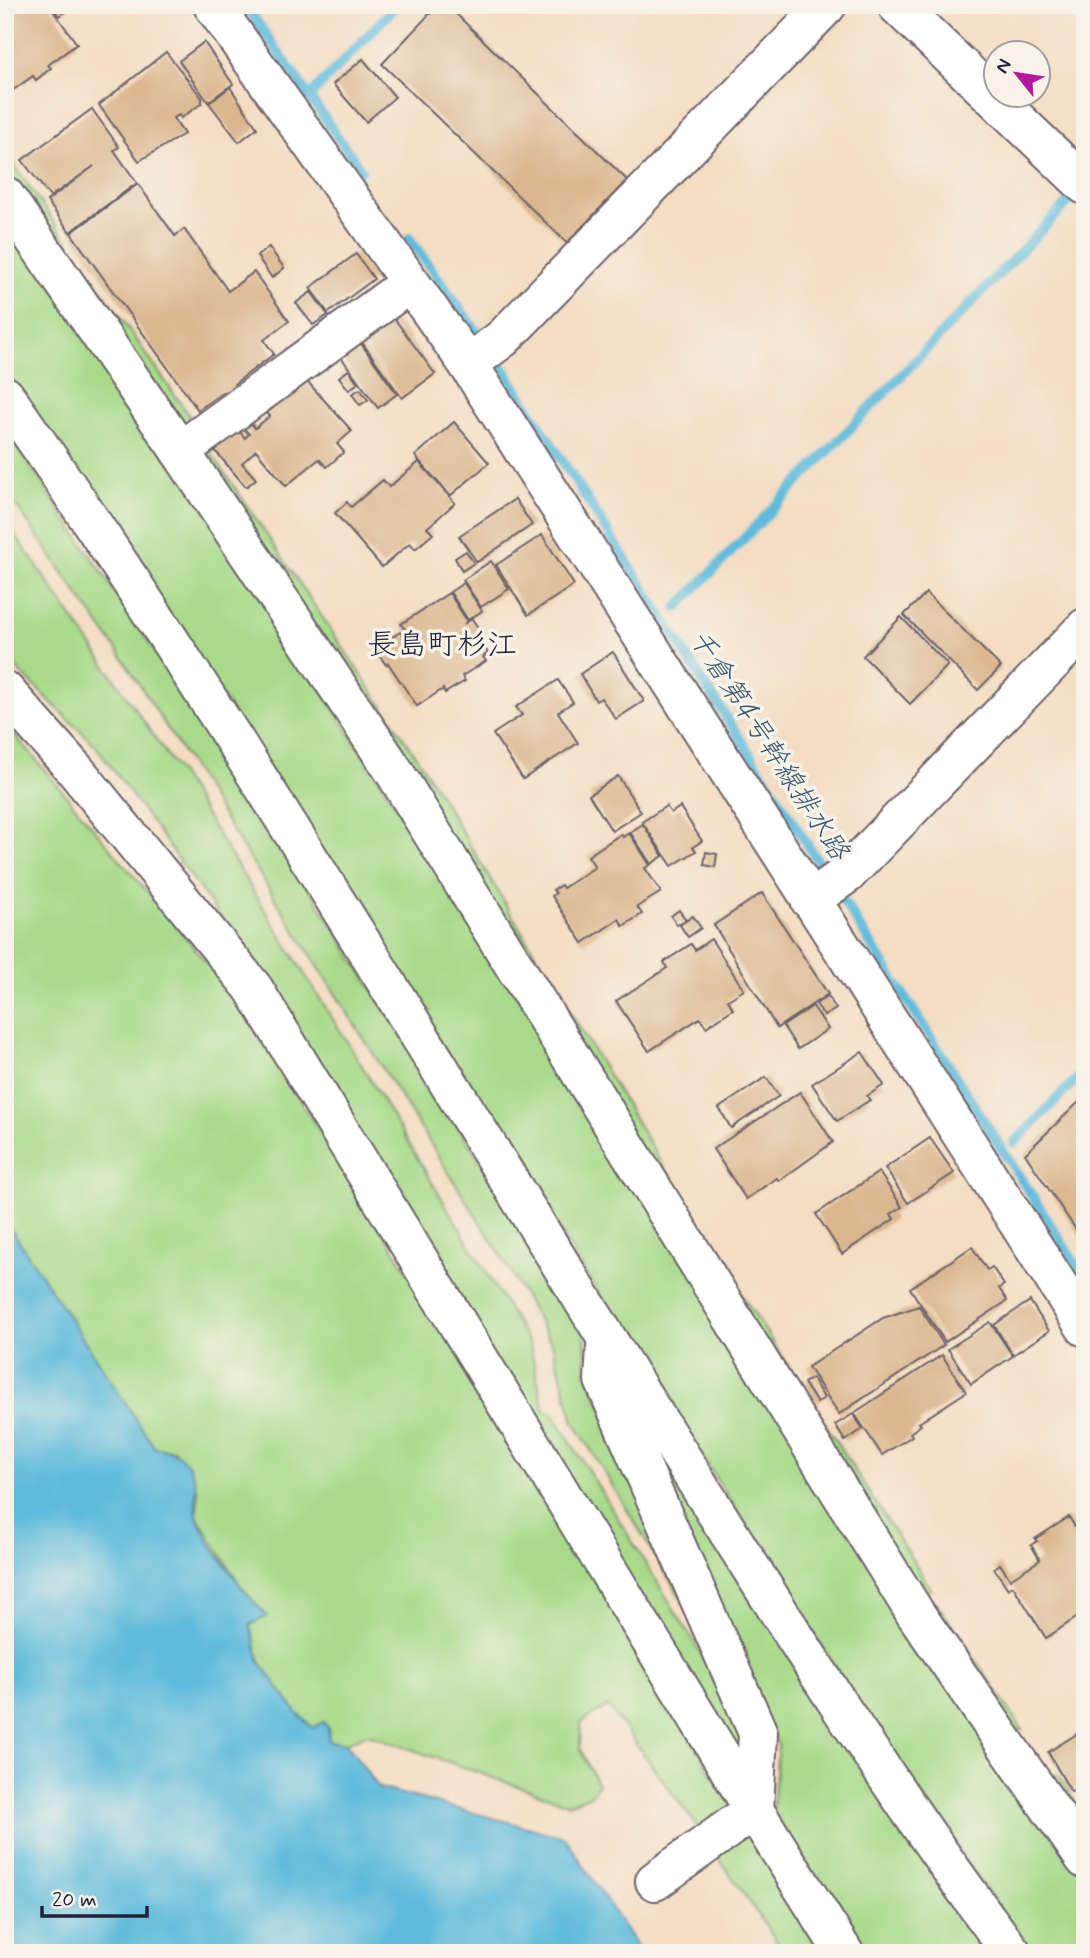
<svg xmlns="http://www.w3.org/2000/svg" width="1090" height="1958" font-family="Mynerve,'Klee One',sans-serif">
<rect width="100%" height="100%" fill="#f7f3e8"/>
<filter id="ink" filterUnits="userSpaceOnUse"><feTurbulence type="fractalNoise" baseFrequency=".0143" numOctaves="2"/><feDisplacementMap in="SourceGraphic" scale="14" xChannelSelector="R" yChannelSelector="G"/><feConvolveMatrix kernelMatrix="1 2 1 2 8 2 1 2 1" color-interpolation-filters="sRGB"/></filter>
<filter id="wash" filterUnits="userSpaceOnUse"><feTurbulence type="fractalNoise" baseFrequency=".00686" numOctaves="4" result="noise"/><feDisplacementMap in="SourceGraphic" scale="28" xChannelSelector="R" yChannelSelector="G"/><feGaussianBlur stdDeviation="1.57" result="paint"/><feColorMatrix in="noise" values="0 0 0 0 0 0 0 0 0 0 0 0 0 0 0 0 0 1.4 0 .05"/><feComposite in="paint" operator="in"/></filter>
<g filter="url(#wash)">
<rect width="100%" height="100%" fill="#f4ddc2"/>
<!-- green -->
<g fill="#a8da8a" stroke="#657e62" stroke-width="2">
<polygon points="5,152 195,424 187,430 5,180"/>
<polygon points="5,218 152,427 1085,1875 1085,1953 1034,1953 1003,1914 841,1676 137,562 5,373"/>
<polygon points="5,428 236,772 585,1328 586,1372 711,1648 574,1422 553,1346 499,1252 124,660 5,490"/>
<polygon points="208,448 420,762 714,1251 931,1589 917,1599 199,464"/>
<polygon points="5,520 178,771 356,1056 530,1345 544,1409 554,1415 746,1726 739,1761 256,966 95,745 20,672 5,650"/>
<polygon points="5,723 233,994 513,1439 732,1807 702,1833 608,1706 581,1723 580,1749 598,1785 591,1795 568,1804 368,1734 346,1743 329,1741 328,1728 323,1722 313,1728 298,1714 260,1662 250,1625 267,1616 247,1596 197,1516 198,1491 174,1450 155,1448 5,1220"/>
<polygon points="632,1408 993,1953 860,1953 773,1810 778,1745 714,1607"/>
<polygon points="937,1603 1022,1729 1009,1738 933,1606"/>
<polygon points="1042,1772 1058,1775 1085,1817 1085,1844"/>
<polygon points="750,1832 826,1953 785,1953 720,1860 720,1849"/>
</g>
<!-- water -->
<path fill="#5ebbdc" stroke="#406e8c" stroke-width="2" d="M5,1220L155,1448C170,1450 182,1453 190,1468C199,1484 194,1498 197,1515C202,1538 249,1598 267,1616L250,1625L260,1662L298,1714L313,1728L323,1722L328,1728L329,1741L346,1743L379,1788L565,1837L641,1953H5Z"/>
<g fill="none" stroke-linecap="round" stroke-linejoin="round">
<!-- stream -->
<g stroke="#5ebbdc" stroke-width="10">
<polyline points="245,5 361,170"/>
<polyline points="309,97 397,5"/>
<polyline points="409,238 505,371 1085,1279"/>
<polyline points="677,608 1077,193"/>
<polyline points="1014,1143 1085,1070"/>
</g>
</g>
<g id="blocks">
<!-- building -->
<g fill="#dbb78f">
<polygon points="23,5 49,5 77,44 48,65 51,68 36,80 33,76 9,93 5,88 5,18"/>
<polygon points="51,5 73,5 59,16"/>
<polygon points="438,5 447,5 627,180 567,243 382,64"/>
<polygon points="204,42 233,84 208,102 179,61"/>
<polygon points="166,52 202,98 202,103 181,118 179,115 173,118 184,134 139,161 99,105"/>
<polygon points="363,59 395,97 366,122 333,84"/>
<polygon points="230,87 257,128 239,142 209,103"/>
<polygon points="92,109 119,147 114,150 137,183 70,232 47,201 94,166 50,197 22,160"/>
<polygon points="138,184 175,236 184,229 228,291 254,272 289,321 264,340 274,354 234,384 236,388 226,395 223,392 198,410 71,233"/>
<polygon points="269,247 284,268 272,278 257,256"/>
<polygon points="356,254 374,279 328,313 310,288"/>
<polygon points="311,292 328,315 313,325 296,303"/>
<polygon points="391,314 435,374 402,398 359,338"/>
<polygon points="357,338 397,394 378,408 338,353"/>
<polygon points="349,370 358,383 349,390 339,377"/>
<polygon points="306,380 352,431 337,444 344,452 327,467 319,459 286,486 256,450 242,463 256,479 246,487 211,446 235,426 245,438 249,434 244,429 251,423 255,428 270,416 267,413"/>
<polygon points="360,389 368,400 360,405 352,394"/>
<polygon points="454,422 489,463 450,496 415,456"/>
<polygon points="419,462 455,503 427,528 433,534 415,549 410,543 382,567 335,513 347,502 351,507 383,480 389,487"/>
<polygon points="515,499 532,525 477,562 459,536"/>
<polygon points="542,535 574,585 528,615 496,565"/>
<polygon points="466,551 474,563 462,571 455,558"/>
<polygon points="491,561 509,589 481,607 463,580"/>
<polygon points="464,583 482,611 468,620 450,592"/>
<polygon points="449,593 467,621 464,624 472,619 483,635 478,638 488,653 483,657 486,661 462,676 465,681 445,693 443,689 417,706 388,663 386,665 375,649 400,632 404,637 408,634 401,624"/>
<polygon points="926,593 1001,667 978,690 904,615"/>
<polygon points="901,617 948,665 910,704 863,656"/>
<polygon points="613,652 644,701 616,719 601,698 596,701 580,674"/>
<polygon points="558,680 573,702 558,712 578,743 523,779 493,734 522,715 516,707"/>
<polygon points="618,776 641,812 612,831 589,795"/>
<polygon points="666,806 671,813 680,807 702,841 693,847 696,851 672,866 642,822"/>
<polygon points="643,824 663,856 651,864 630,832"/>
<polygon points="629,833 650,865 645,868 661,892 637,907 642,914 623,926 619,919 583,943 552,896 556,893 553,890 561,885 563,888 595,867 588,856 621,834 623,837"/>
<polygon points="706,852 717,854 715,867 704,865"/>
<polygon points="762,893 828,994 777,1028 714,925"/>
<polygon points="679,910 686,920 677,925 671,916"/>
<polygon points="693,916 701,928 688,937 680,925"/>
<polygon points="711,939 744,990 728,1000 733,1009 706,1027 700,1018 649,1051 616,1001 667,968 664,962 691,944 695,950"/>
<polygon points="828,996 836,1009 824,1016 816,1004"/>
<polygon points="813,1006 828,1029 798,1049 783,1026"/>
<polygon points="862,1052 884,1085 867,1096 870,1100 837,1121 812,1084"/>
<polygon points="766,1077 779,1096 731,1128 719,1108"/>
<polygon points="800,1092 833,1142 779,1181 777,1178 746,1199 713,1149"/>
<polygon points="1085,1096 1085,1243 1025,1154"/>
<polygon points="930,1138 954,1173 908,1203 885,1168"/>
<polygon points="879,1172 902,1207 891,1214 894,1219 842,1254 816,1214"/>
<polygon points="972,1247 987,1270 992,1267 1004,1285 999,1288 1007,1301 945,1342 910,1288"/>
<polygon points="1030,1301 1049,1331 1013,1355 994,1325"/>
<polygon points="919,1306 944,1345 839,1414 808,1367 883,1318"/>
<polygon points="990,1322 1013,1356 971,1384 948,1349"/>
<polygon points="942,1355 966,1392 919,1423 921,1425 910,1433 912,1436 882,1455 854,1413"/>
<polygon points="812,1378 824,1398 817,1403 804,1383"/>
<polygon points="853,1414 863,1429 845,1441 835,1425"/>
<polygon points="1069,1517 1082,1538 1085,1536 1085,1618 1082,1614 1046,1638 1013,1586 1008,1589 994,1568 1000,1564 1010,1579 1040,1560 1031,1545 1037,1541 1035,1539"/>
<polygon points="1085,1729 1085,1784 1071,1792 1048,1752"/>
</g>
</g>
</g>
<g filter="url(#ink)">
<use href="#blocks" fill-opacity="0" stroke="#6c636a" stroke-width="2"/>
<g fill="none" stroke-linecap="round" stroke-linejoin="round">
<!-- minor casing -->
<g stroke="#6c636a" stroke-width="42">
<g id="minor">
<polyline points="213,5 468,364 1085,1327"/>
<polyline points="897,5 1085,185"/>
<polyline points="5,196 180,451 392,768 915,1613 1085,1859"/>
<polyline points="468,364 503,338 827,5"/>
<path d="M5,396C242,735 451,1092 671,1441C780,1615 889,1789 1012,1953"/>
<polyline points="180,451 410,283"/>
<polyline points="5,691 77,772 253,988 754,1810 844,1953"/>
<polyline points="810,900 847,874 1085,628"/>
<polyline points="606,1347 604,1380 758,1733 754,1810 655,1881"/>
</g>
</g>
<!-- minor -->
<use href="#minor" stroke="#fff" stroke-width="38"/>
</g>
</g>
<g text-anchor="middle" stroke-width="7" stroke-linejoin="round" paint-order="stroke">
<!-- water labels -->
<g font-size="28" font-style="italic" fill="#375873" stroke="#f7f3e8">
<text transform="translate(770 744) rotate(57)" y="10">千倉第4号幹線排水路</text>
</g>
<!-- quarter labels -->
<g font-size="30" fill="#22223b" stroke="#f7f3e8">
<text x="442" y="654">長島町杉江</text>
</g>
</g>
<!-- margin -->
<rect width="1090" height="1958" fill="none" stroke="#f7f3e8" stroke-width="28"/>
<!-- north arrow -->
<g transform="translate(1017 74) rotate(300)"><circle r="33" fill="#f7f3e8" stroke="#a29fa3" stroke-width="2"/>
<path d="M0-5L12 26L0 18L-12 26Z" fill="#b5179e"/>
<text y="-10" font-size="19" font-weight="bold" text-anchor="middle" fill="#22223b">N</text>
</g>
<!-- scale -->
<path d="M42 1906v10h105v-10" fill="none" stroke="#22223b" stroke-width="3.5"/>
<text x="52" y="1906" font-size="21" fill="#22223b" stroke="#f7f3e8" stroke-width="5" paint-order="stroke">20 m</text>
</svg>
